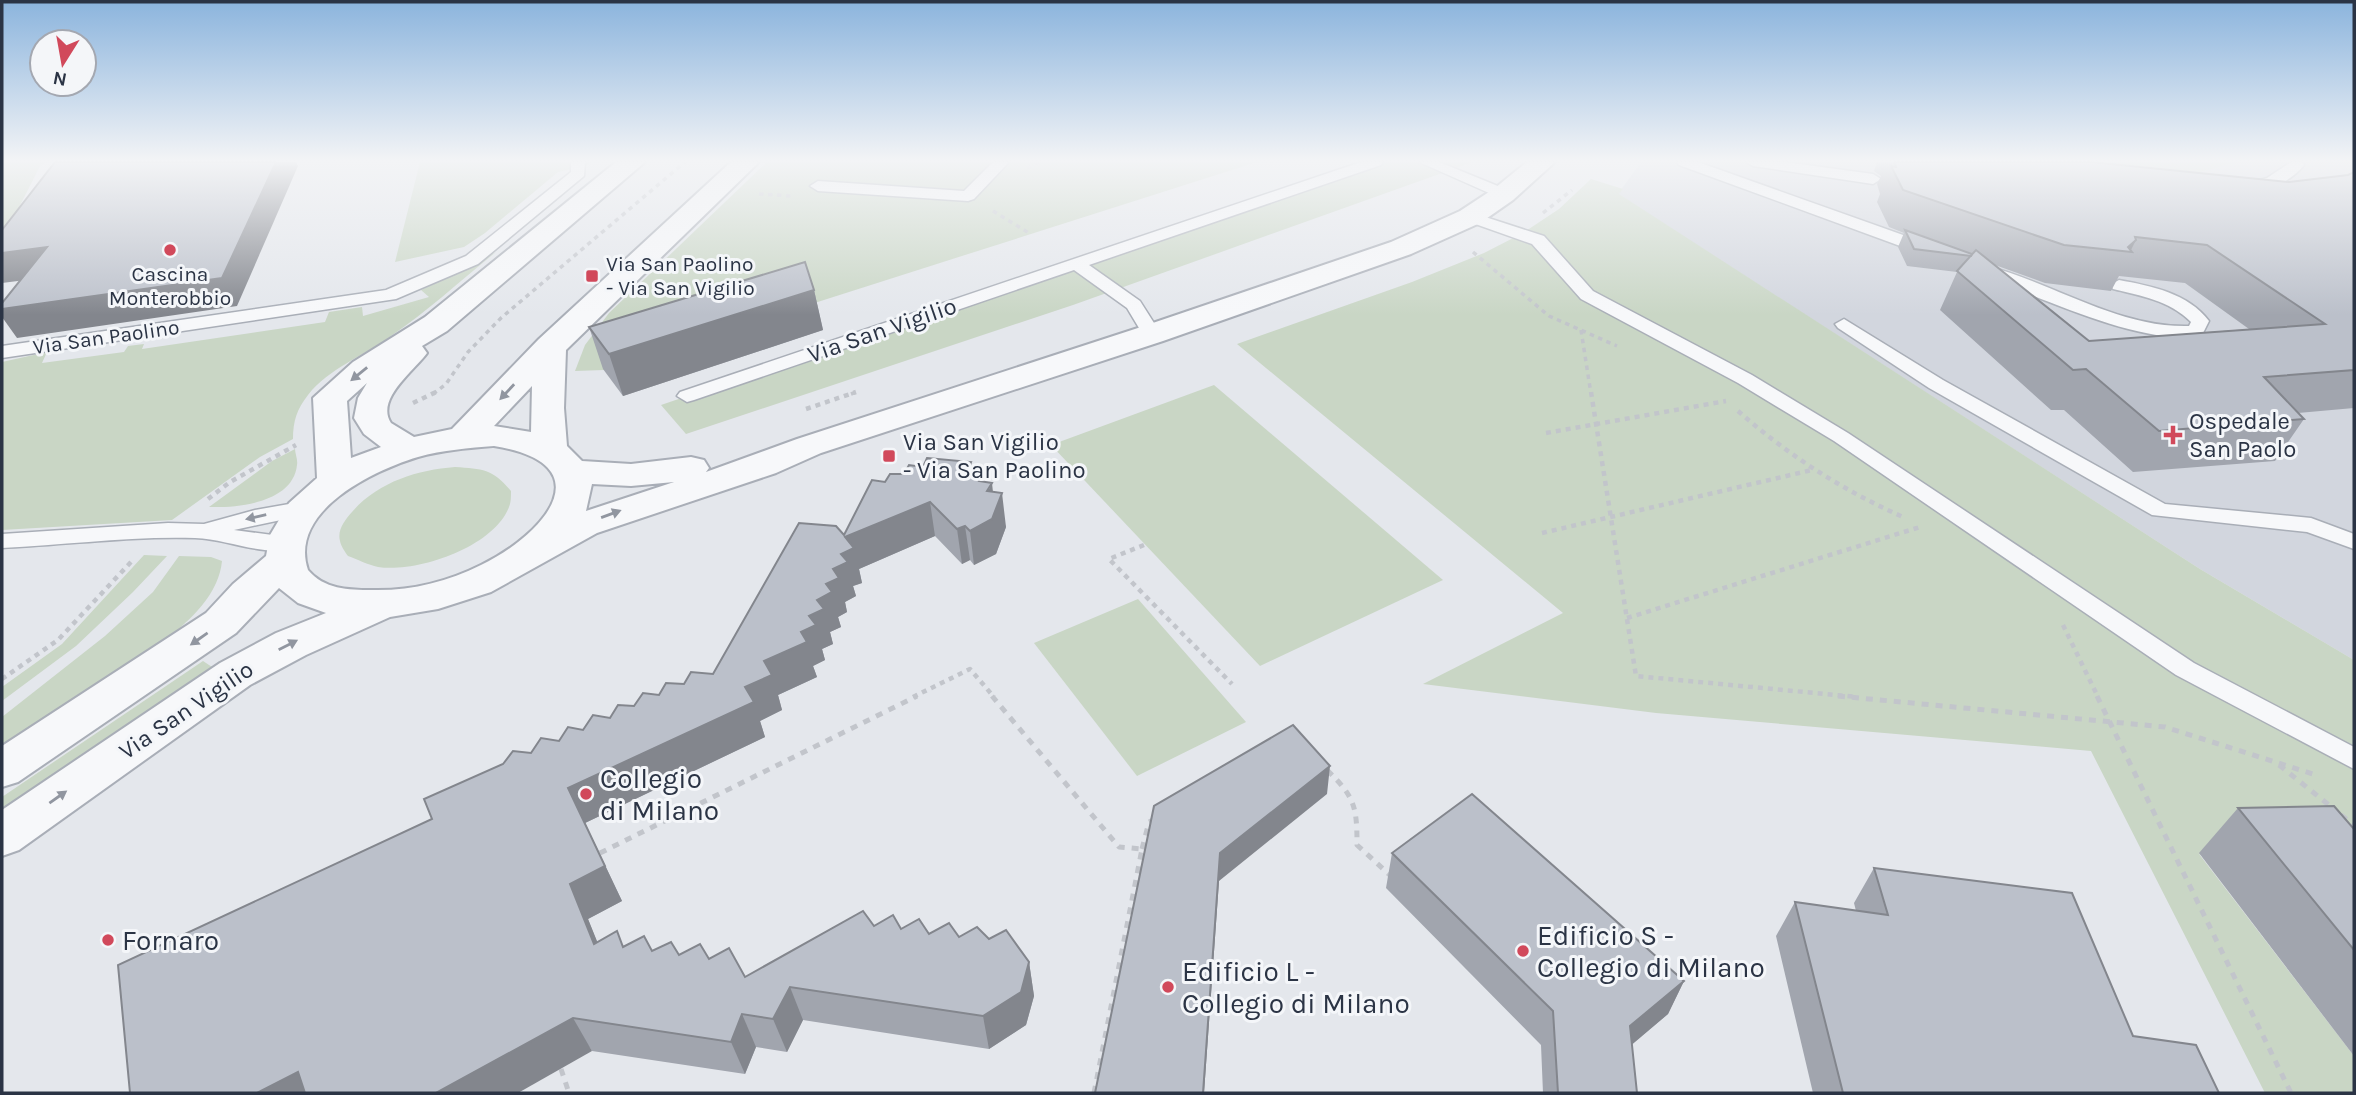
<svg xmlns="http://www.w3.org/2000/svg" width="2356" height="1095" font-family="Karla,sans-serif">
<rect width="100%" height="100%" fill="#e4e7ec"/>
<!-- built -->
<polygon fill="#d2d6de" points="1641,162 2354,162 2354,660 2200,569 1618,194"/>
<!-- green -->
<g fill="#c9d6c5">
<polygon points="2,162 48,162 41,164 2,241"/>
<polygon points="420,162 591,162 586,166 558,172 485,233 464,247 395,262"/>
<polygon points="767,162 1257,162 604,370 575,371 585,345 609,313"/>
<polygon points="1376,162 1473,162 1073,305 686,434 661,405"/>
<polygon points="2065,162 2238,162 2196,173"/>
<polygon points="1591,179 1623,189 1619,194 2200,569 2354,660 2354,927 2199,854 2354,1056 2354,1093 2265,1093 2091,751 1656,713 1423,684 1563,613 1237,344 1412,282 1484,253 1523,233 1559,209"/>
<path d="M496,252C461,280 428,311 391,336C364,356 329,368 308,395C297,409 293,421 293,439L260,457L172,520L2,530V362L47,352L42,363L124,352L128,346L144,344L142,349L325,322L329,312L362,307L363,316L429,297L421,290L454,275Z"/>
<polygon points="1214,385 1443,580 1260,666 1051,445"/>
<path d="M295,449C295,453 298,460 297,465C293,503 237,508 209,507L272,461Z"/>
<path d="M455,467C483,469 493,469 511,491C511,496 511,503 509,507C494,547 417,573 378,567C368,565 357,559 348,556C345,552 341,546 340,541C337,530 345,520 352,512C378,482 417,470 455,467Z"/>
<polygon points="144,555 167,556 133,592 76,646 2,701 2,687 62,644"/>
<path d="M179,556L211,557L222,561C219,592 195,615 173,634L2,754V717L105,636L153,592Z"/>
<polygon points="1138,599 1246,722 1137,776 1034,643"/>
<polygon points="203,661 218,671 2,819 2,797"/>
</g>
<g fill="none" stroke-linecap="round" stroke-linejoin="round">
<!-- lane casing -->
<g stroke="#a9aeb7" stroke-width="3">
<g id="lane">
<polygon points="571,162 585,162 584,176 478,264 396,299 2,358 2,346 386,290 466,256 571,172"/>
<polygon points="993,162 1009,162 974,199 968,201 818,191 810,186 818,181 964,191"/>
<polygon points="1361,162 1383,162 1381,165 1089,265 1140,301 1161,334 1159,338 1145,338 1127,308 1074,270 694,400 687,402 677,396 680,392"/>
<polygon points="1419,162 1439,162 1510,191 1512,194 1504,199 1498,197"/>
<polygon points="1677,162 1698,162 1934,246 1936,250 1934,254 1922,254 1679,165"/>
<polygon points="1746,162 1785,162 1873,174 1881,179 1873,184 1753,166"/>
<path d="M2291,162H2302L2304,165C2291,182 2260,197 2239,191L2236,188L2239,185L2267,178Z"/>
<polygon points="1470,212 1544,236 1593,291 1752,375 1848,433 2194,663 2354,747 2354,769 2176,675 1834,441 1738,383 1581,299 1532,244 1464,220 1462,217"/>
<path d="M1987,266C2054,283 2118,328 2189,326L2191,322C2169,300 2141,296 2113,289L2110,285L2119,280C2151,286 2188,293 2209,321L2202,335C2147,349 2035,295 1981,275L1978,271Z"/>
<polygon points="1844,319 1943,380 2165,504 2311,518 2354,534 2354,549 2307,532 2152,515 1929,388 1838,328 1835,324"/>
<path d="M306,501L314,503L317,508L314,513L234,530L295,538L298,543L295,548C262,557 228,539 195,538C130,536 66,545 2,548V534L168,523L204,524L255,510Z"/>
</g>
</g>
<!-- street casing -->
<g stroke="#a9aeb7" stroke-width="4">
<path id="street" d="M616,162H645L447,331L422,346L427,353C415,370 375,399 391,423L414,437L452,429L539,339L731,162H759L566,350L564,408L567,446L582,461L631,464L691,457L704,460L709,468L706,472L797,439L1141,327L1391,242L1460,211L1495,188L1527,162H1555L1513,200L1480,223L1411,254L1163,341L821,453L776,473L597,533L491,592L438,609L390,617L306,655L250,685L19,850L2,856V810L220,663L276,633L326,613L298,603L279,588L236,633L18,782L2,787V746L206,613L233,584L266,556L270,535L289,503L317,478L313,398L353,362L425,317ZM367,383L358,398L354,418L364,434L381,447L351,458L347,401ZM532,386L531,432L494,426ZM494,446C605,464 545,534 481,565C447,582 410,591 372,590C348,590 324,589 308,570C288,511 374,470 418,457C443,450 469,448 494,446ZM674,482L586,511L592,484L631,486Z"/>
</g>
<!-- path-far2 -->
<g stroke="#c2c5cb" stroke-width="3.5" stroke-dasharray="4.5 4.5" stroke-linecap="butt">
<polyline points="1027,168 1041,162"/>
<polyline points="759,194 792,196"/>
<polyline points="993,211 1029,233"/>
<polyline points="1543,213 1572,190"/>
<polyline points="1473,252 1549,316 1617,346"/>
<polyline points="1581,330 1591,394"/>
<polyline points="433,394 446,384 468,352 501,318 685,162"/>
<polyline points="851,394 859,391"/>
</g>
<!-- path-far1 -->
<g stroke="#c2c5cb" stroke-width="4.5" stroke-dasharray="5 5" stroke-linecap="butt">
<polyline points="1591,392 1636,676 1857,697"/>
<polyline points="413,403 436,392"/>
<polyline points="806,409 856,392"/>
<path d="M1738,411C1788,455 1842,490 1903,517"/>
<polyline points="1546,433 1726,401"/>
<polyline points="208,499 230,482 296,445"/>
<polyline points="1542,533 1812,470"/>
<polyline points="1144,545 1109,559 1232,684"/>
<polyline points="1627,618 1920,527"/>
<polyline points="2063,625 2098,697"/>
<polyline points="2,679 58,640 131,562"/>
<polyline points="913,697 970,669 994,697"/>
</g>
<!-- path -->
<g stroke="#c2c5cb" stroke-width="5" stroke-dasharray="7 7" stroke-linecap="butt">
<polyline points="992,696 1119,847 1142,849 1094,1093"/>
<polyline points="1838,696 2165,727 2313,774"/>
<polyline points="2097,696 2291,1093"/>
<polyline points="2279,765 2334,809"/>
<path d="M1327,770C1355,797 1357,807 1357,845L1392,877"/>
<polyline points="2341,815 2354,825"/>
<polyline points="1142,849 1149,822 1155,819"/>
<polyline points="600,853 917,696"/>
<polyline points="561,1069 569,1093"/>
</g>
<!-- lane -->
<use href="#lane" fill="#f7f8fa" fill-rule="evenodd"/>
<!-- street -->
<use href="#street" fill="#f7f8fa" fill-rule="evenodd"/>
</g>
<!-- wall -->
<g fill="#a1a5ae" fill-rule="evenodd">
<path d="M1877,162H2091L2289,182L2348,175L2354,172V408L2298,413L2304,419L2275,461L2133,472L2064,410H2051L1940,310L1957,272L1907,266L1898,247L1904,233L1889,227L1877,202L1880,194L1877,184L1881,176L1874,171ZM1995,265L2045,283L2111,291L2119,276L2185,283L2249,329L2089,341Z"/>
<polygon points="814,290 823,330 623,396 603,369 589,327"/>
<polygon points="971,462 972,472 993,492 1006,527 996,554 974,565 970,560 962,564 935,536 859,569 862,583 853,586 856,596 845,602 847,612 838,617 841,627 830,632 833,644 822,649 825,660 813,666 817,677 778,695 782,710 760,721 765,737 585,823 622,901 588,919 597,942 709,959 745,977 874,926 901,929 929,934 989,939 1029,962 1034,996 1026,1025 989,1049 803,1020 787,1052 756,1047 745,1074 592,1051 432,819 531,753 684,684 713,674 844,535 885,482 923,467"/>
<polygon points="2238,808 2354,829 2354,1056 2199,853"/>
<polygon points="1392,853 1684,981 1668,1014 1632,1044 1637,1093 1543,1093 1541,1045 1386,888"/>
<polygon points="1874,868 2133,1036 2219,1093 1813,1093 1776,936 1795,902 1856,911 1854,903"/>
</g>
<!-- shaded-wall -->
<g fill="#83868d">
<polygon points="276,162 296,162 298,166 237,306 17,338 2,317 2,309"/>
<polygon points="2136,240 2130,252 2128,247"/>
<polygon points="47,247 65,275 2,283 2,253"/>
<polygon points="814,290 823,330 623,396 609,354"/>
<polygon points="971,462 975,496 967,471"/>
<polygon points="992,483 995,511 1002,493 1006,527 996,554 974,565 970,531"/>
<polygon points="930,502 935,536 859,569 862,583 853,586 856,596 845,602 847,612 838,617 841,627 830,632 833,644 822,649 825,660 813,666 817,677 778,695 782,710 760,721 765,737 585,823 622,901 588,919 612,978 594,944 570,884 568,788 745,687 764,661 801,632 841,554 845,537"/>
<polygon points="965,526 970,560 962,564 957,529"/>
<polygon points="1330,766 1327,794 1219,881 1204,1093 1203,1093 1220,853"/>
<polygon points="1029,962 1034,996 1026,1025 989,1049 983,1016"/>
<polygon points="1684,981 1668,1014 1615,1059 1630,1026"/>
<polygon points="790,987 803,1020 787,1052 773,1019"/>
<polygon points="742,1014 756,1047 745,1074 731,1042"/>
<polygon points="573,1018 592,1051 518,1093 436,1093"/>
<polygon points="298,1072 318,1093 257,1093"/>
</g>
<!-- building -->
<g fill="#bbc0ca" stroke="#83868d" stroke-width="2">
<polygon points="55,162 276,162 222,278 2,309 2,303 47,247 2,253 2,230"/>
<polygon points="1895,162 2091,162 2289,182 2348,175 2354,172 2354,370 2264,377 2304,419 2159,431 2086,369 2073,370 1957,271 1976,250 2089,341 2325,324 2207,245 2135,237 2136,240 2128,247 2132,252 2064,245 1903,190 1891,166 1896,167"/>
<polygon points="1905,230 1972,254 1971,256 1914,249"/>
<polygon points="805,262 814,290 609,354 589,327"/>
<polygon points="927,458 971,462 967,471 982,473 979,481 992,483 987,491 1002,493 992,519 970,531 965,526 957,529 930,502 845,537 854,548 841,554 848,562 833,569 839,578 826,584 832,592 817,600 824,609 809,616 816,625 801,632 807,642 764,661 772,675 745,687 754,702 568,788 605,866 570,884 594,944 617,931 623,947 644,936 652,951 671,942 679,955 700,944 709,959 729,948 745,977 863,911 874,926 893,915 901,929 919,919 929,934 949,923 959,937 977,927 989,939 1006,930 1029,962 1021,992 983,1016 790,987 773,1019 742,1014 731,1042 573,1018 436,1093 305,1093 298,1072 257,1093 130,1093 118,965 432,819 424,799 503,764 513,751 531,753 541,738 559,741 568,727 583,730 593,715 610,718 618,705 634,706 643,693 659,695 666,683 684,684 691,672 713,674 799,523 836,526 844,535 872,480 885,482 890,474 904,474 909,465 923,467"/>
<polygon points="1293,725 1330,766 1220,853 1203,1093 1095,1093 1154,806"/>
<polygon points="1472,794 1684,981 1630,1026 1637,1093 1558,1093 1553,1011 1392,853"/>
<polygon points="2334,806 2354,829 2354,950 2238,808"/>
<polygon points="1874,868 2072,893 2133,1036 2196,1045 2219,1093 1843,1093 1795,902 1888,915"/>
</g>
<!-- one-way arrows -->
<defs><path id="oneway-solid" d="M-6-.8H1V-3.2L6.5 0L1 3.2V.8H-6Z" transform="scale(1.75)"/></defs>
<g fill="#9196a0">
<use href="#oneway-solid" transform="translate(359 374) rotate(141)"/>
<use href="#oneway-solid" transform="translate(507 392) rotate(133)"/>
<use href="#oneway-solid" transform="translate(611 514) rotate(-20)"/>
<use href="#oneway-solid" transform="translate(256 517) rotate(167)"/>
<use href="#oneway-solid" transform="translate(199 639) rotate(145)"/>
<use href="#oneway-solid" transform="translate(288 645) rotate(-27)"/>
<use href="#oneway-solid" transform="translate(58 797) rotate(-35)"/>
</g>
<!-- sky -->
<linearGradient id="sky" x2="0" y2="1"><stop stop-color="#8bb4dd"/><stop offset="0.51" stop-color="#f3f4f6"/><stop offset="1" stop-color="#f3f4f6" stop-opacity="0"/></linearGradient>
<rect width="2356" height="315" fill="url(#sky)"/>
<!-- markers -->
<g fill="#d1495b" stroke="#f4f6f9" stroke-width="2.5">
<circle cx="170" cy="250" r="7"/>
<rect x="585" y="269" width="14" height="14" rx="3.5"/>
<path d="M2169.5 424.5h7v7h7v7h-7v7h-7v-7h-7v-7h7z"/>
<rect x="882" y="449" width="14" height="14" rx="3.5"/>
<circle cx="586" cy="794" r="7"/>
<circle cx="108" cy="940" r="7"/>
<circle cx="1523" cy="951" r="7"/>
<circle cx="1168" cy="987" r="7"/>
</g>
<g text-anchor="middle" stroke-width="6" stroke-linejoin="round" paint-order="stroke">
<!-- far-poi labels -->
<g font-size="21" fill="#2b3445" stroke="#f4f6f9" text-anchor="start">
<text x="606" y="271">Via San Paolino<tspan x="606" dy="24">- Via San Vigilio</tspan></text>
<text x="170" y="281" text-anchor="middle">Cascina<tspan x="170" dy="24">Monterobbio</tspan></text>
</g>
<!-- far-street labels -->
<g font-size="21" fill="#2b3445" stroke="#f4f6f9">
<text transform="translate(106 337) rotate(-8)" y="7">Via San Paolino</text>
</g>
<!-- street labels -->
<g font-size="24" fill="#2b3445" stroke="#f4f6f9">
<text transform="translate(882 330) rotate(-19)" y="8">Via San Vigilio</text>
<text transform="translate(186 710) rotate(-34)" y="8">Via San Vigilio</text>
</g>
<!-- poi labels -->
<g font-size="24" fill="#2b3445" stroke="#f4f6f9" text-anchor="start">
<text x="2189" y="429">Ospedale<tspan x="2189" dy="28">San Paolo</tspan></text>
<text x="903" y="450">Via San Vigilio<tspan x="903" dy="28">- Via San Paolino</tspan></text>
</g>
<!-- near-poi labels -->
<g font-size="28" fill="#2b3445" stroke="#f4f6f9" text-anchor="start">
<text x="600" y="788">Collegio<tspan x="600" dy="32">di Milano</tspan></text>
<text x="1537" y="945">Edificio S -<tspan x="1537" dy="32">Collegio di Milano</tspan></text>
<text x="122" y="950">Fornaro</text>
<text x="1182" y="981">Edificio L -<tspan x="1182" dy="32">Collegio di Milano</tspan></text>
</g>
</g>
<!-- border -->
<rect width="2356" height="1095" fill="none" stroke="#2b3445" stroke-width="7"/>
<!-- north arrow -->
<g transform="translate(63 63) rotate(191)"><circle r="33" fill="#f4f6f9" stroke="#a4a8b1" stroke-width="2"/>
<path d="M0-5L12 26L0 18L-12 26Z" fill="#d1495b"/>
<text y="-10" font-size="19" font-weight="bold" text-anchor="middle" fill="#2b3445">N</text>
</g>
</svg>
